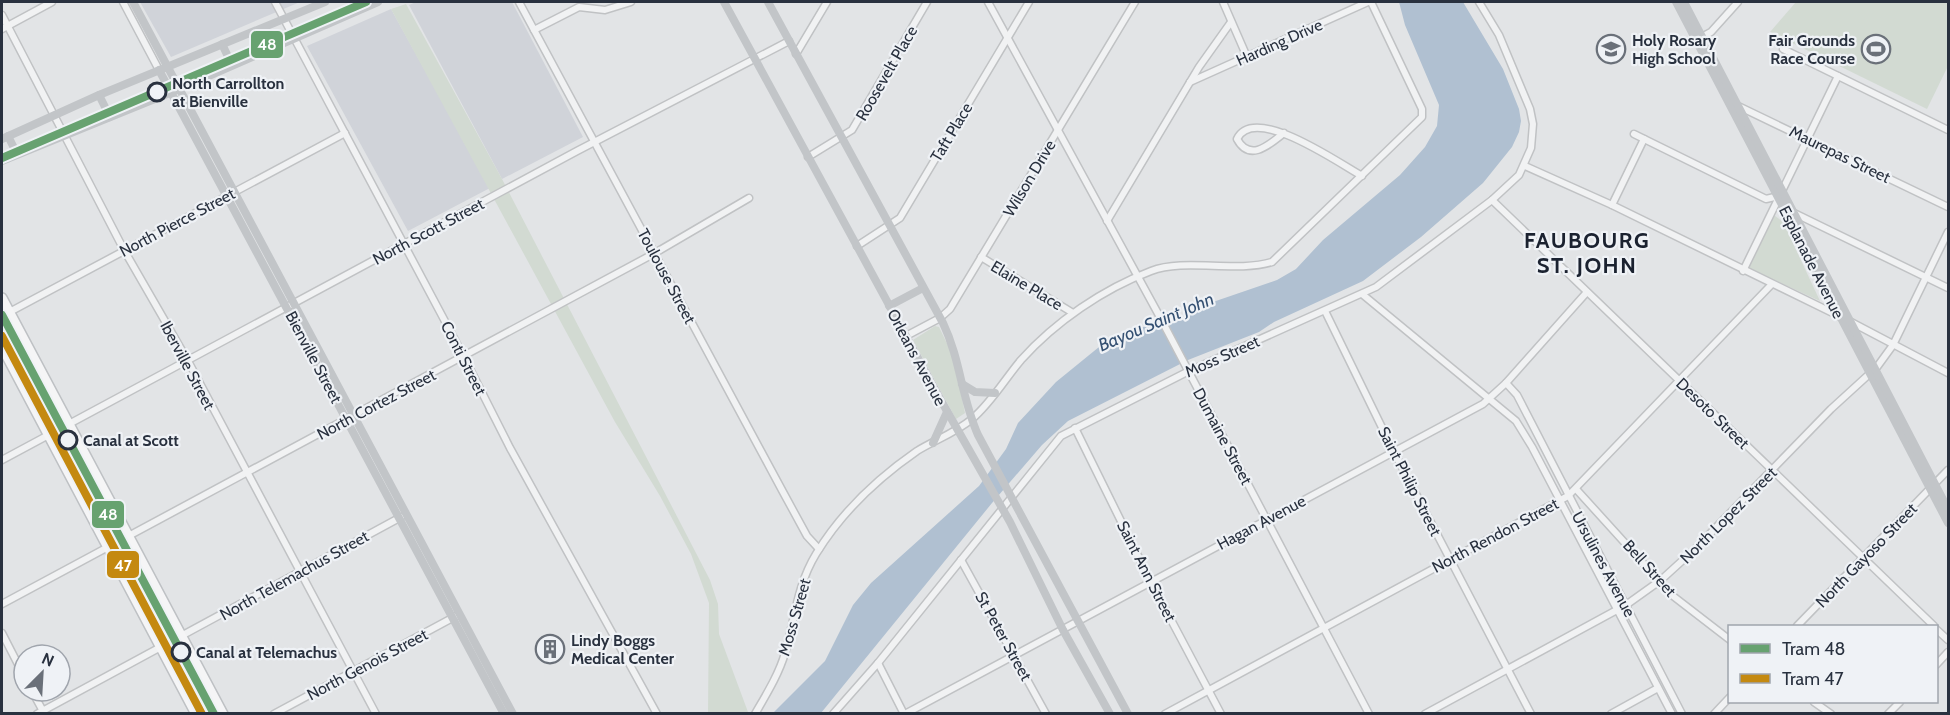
<svg xmlns="http://www.w3.org/2000/svg" width="1950" height="715" font-family="Cabin,sans-serif">
<rect width="100%" height="100%" fill="#e2e4e6"/>
<!-- built -->
<g fill="#d0d3d9">
<polygon points="140,2 300,2 171,57"/>
<polygon points="416,2 512,2 583,137 502,179 409,5"/>
<polygon points="391,9 490,188 408,231 307,46"/>
</g>
<!-- green -->
<g fill="#d2dad2">
<polygon points="1796,2 1948,2 1948,66 1927,109 1770,32"/>
<polygon points="406,4 502,179 710,580 718,604 719,634 748,712 744,713 708,713 709,603 691,554 660,496 615,422 391,9"/>
<polygon points="1774,215 1783,222 1820,301 1748,268"/>
<polygon points="935,326 939,327 953,356 965,413 956,419 913,340"/>
</g>
<!-- water -->
<polygon fill="#b0c0d1" points="1399,2 1463,2 1503,69 1519,109 1521,121 1519,132 1512,147 1483,183 1421,237 1363,281 1274,322 1259,332 1188,360 1068,421 1042,445 992,503 821,713 772,714 825,661 853,605 871,583 979,486 1006,449 1018,423 1056,382 1099,347 1132,329 1182,320 1210,303 1277,280 1296,269 1323,240 1400,175 1425,147 1437,126 1439,105 1405,25"/>
<g fill="none" stroke-linecap="round" stroke-linejoin="round">
<!-- street casing -->
<g stroke="#c0c2c4" stroke-width="9">
<g id="street">
<polyline points="123,2 159,70"/>
<polyline points="275,2 464,357 510,448 657,714"/>
<polyline points="519,2 783,492 807,536 819,549"/>
<polyline points="988,2 1161,319 1369,714"/>
<polyline points="1223,2 1247,57"/>
<polyline points="2,15 124,250 188,361 376,714"/>
<polyline points="2,29 52,2"/>
<polyline points="534,30 579,7 605,10 631,2"/>
<polyline points="1700,38 1711,32 1738,2"/>
<polyline points="1783,49 1948,130"/>
<polyline points="796,54 827,2"/>
<polyline points="1190,82 1368,2"/>
<polyline points="1736,105 1948,207"/>
<path d="M1284,133C1270,144 1250,163 1237,139C1254,103 1340,164 1362,176"/>
<polyline points="1634,134 1766,199 1779,196"/>
<polyline points="808,157 852,130 927,2"/>
<polyline points="1525,166 1612,205 1841,317"/>
<polyline points="1492,200 1934,626"/>
<polyline points="1612,205 1644,139"/>
<polyline points="1794,213 1948,288"/>
<polyline points="1107,221 1199,67 1231,22"/>
<polyline points="857,246 900,218 1029,2"/>
<polyline points="981,257 1073,313"/>
<polyline points="1743,271 1838,76"/>
<polyline points="1362,294 1516,421 1532,447 1672,714"/>
<polyline points="1325,311 1393,450 1531,714"/>
<polyline points="2,316 345,133"/>
<polyline points="1851,322 1948,373"/>
<polyline points="906,336 940,318 950,309 1135,2"/>
<polyline points="1506,383 1517,395 1682,714"/>
<polyline points="1075,428 1151,582 1221,714"/>
<polyline points="2,460 577,151 789,41"/>
<polyline points="1576,489 1673,596 1730,640"/>
<polyline points="961,560 1046,714"/>
<polyline points="2,604 655,253 749,198"/>
<polyline points="1797,626 1948,470"/>
<polyline points="1936,629 1948,640"/>
<polyline points="2,633 24,676"/>
<polyline points="878,663 904,714"/>
<polyline points="1936,665 1948,652"/>
<polyline points="32,691 44,713"/>
<polyline points="1814,702 1831,714"/>
<polyline points="37,714 401,517"/>
<polyline points="274,714 456,616"/>
<path d="M755,714C766,695 779,674 785,653C795,619 797,585 816,554C841,513 878,478 917,451C935,440 955,433 972,419C991,403 1005,379 1021,360C1055,322 1103,289 1151,271C1185,258 1235,273 1272,262L1422,117V109L1371,2"/>
<polyline points="833,714 878,663 1061,436 1189,371 1376,287 1492,200 1519,175 1531,148 1533,124 1530,109 1499,35 1479,2"/>
<polyline points="905,714 1483,404 1506,383 1587,292"/>
<polyline points="1165,714 1568,496 1771,285"/>
<polyline points="1425,714 1626,605 1661,580 1695,549 1831,409 1877,367 1893,345 1948,232"/>
<polyline points="1611,714 1658,688"/>
<polyline points="1714,714 1730,697"/>
<polyline points="1888,714 1900,702"/>
</g>
</g>
<!-- primary casing -->
<g stroke="#bec1c4" stroke-width="12">
<g id="primary">
<polyline points="2,298 223,714"/>
<polyline points="2,347 196,714"/>
</g>
</g>
<!-- street -->
<use href="#street" stroke="#f1f2f3" stroke-width="6"/>
<!-- secondary -->
<g stroke="#c2c5c8" stroke-width="8">
<polyline points="133,2 513,714"/>
<polyline points="724,2 943,404 1010,522 1063,630 1110,714"/>
<path d="M768,2L943,323C961,361 961,397 978,435L1128,714"/>
<polyline points="1676,2 1948,523"/>
<polyline points="1684,2 1948,509"/>
<polyline points="222,44 232,65"/>
<polyline points="159,70 504,714"/>
<polyline points="99,95 110,117"/>
<polyline points="8,136 17,154"/>
<polyline points="2,139 99,95 325,2"/>
<polyline points="2,161 172,92 378,2"/>
<polyline points="889,306 923,288"/>
<polyline points="962,384 975,392 995,393"/>
<polyline points="933,443 947,412"/>
</g>
<!-- primary -->
<use href="#primary" stroke="#f5f5f6" stroke-width="9"/>
<!-- tram-1 casing -->
<g stroke="#eff2f6" stroke-width="12">
<g id="tram-1">
<polyline points="2,158 366,2"/>
<polyline points="2,315 214,714"/>
</g>
</g>
<!-- tram-2 casing -->
<g stroke="#eff2f6" stroke-width="12">
<polyline id="tram-2" points="2,336 202,714"/>
</g>
<!-- tram-1 -->
<use href="#tram-1" stroke="#67a270" stroke-width="8"/>
<!-- tram-2 -->
<use href="#tram-2" stroke="#c48910" stroke-width="8"/>
</g>
<!-- icons -->
<defs>
<g id="school-ring" transform="scale(1.5)"><circle r="9.5" fill="#eff2f6" stroke="#6a7079" stroke-width="1.5"/><path d="M0-5L7-2L0 1L-7-2ZM-4 1L0 2.5L4 1V4Q0 6-4 4Z" fill="#6a7079"/></g>
<g id="stadium-ring" transform="scale(1.5)"><circle r="9.5" fill="#eff2f6" stroke="#6a7079" stroke-width="1.5"/><path d="M0-5a6.5 5 0 1 0 0 10a6.5 5 0 1 0 0-10ZM-3.5-1.8h7v3.6h-7Z" fill="#6a7079"/></g>
<g id="building-ring" transform="scale(1.5)"><circle r="9.5" fill="#eff2f6" stroke="#6a7079" stroke-width="1.5"/><path d="M-4-6H4V6H1V3H-1V6H-4ZM-2.5-4.3h1.7v1.8h-1.7ZM.8-4.3h1.7v1.8H.8ZM-2.5-1h1.7V.8h-1.7ZM.8-1h1.7V.8H.8Z" fill="#6a7079"/></g>
</defs>
<g fill-rule="evenodd">
<use href="#school-ring" x="1611" y="49"/>
<use href="#stadium-ring" x="1876" y="49"/>
<use href="#building-ring" x="550" y="649"/>
</g>
<!-- markers -->
<g fill="#eff2f6" stroke="#29313f" stroke-width="3">
<circle cx="157" cy="92" r="9"/>
<circle cx="68" cy="440" r="9"/>
<circle cx="181" cy="652" r="9"/>
</g>
<g text-anchor="middle" stroke-width="4.5" stroke-linejoin="round" paint-order="stroke">
<!-- poi labels -->
<g font-size="16" font-weight="bold" fill="#29313f" stroke="#eff2f6" text-anchor="start">
<text x="1632" y="46">Holy Rosary<tspan x="1632" dy="18">High School</tspan></text>
<text x="1855" y="46" text-anchor="end">Fair Grounds<tspan x="1855" dy="18">Race Course</tspan></text>
<text x="571" y="646">Lindy Boggs<tspan x="571" dy="18">Medical Center</tspan></text>
</g>
<!-- street labels -->
<g font-size="16" fill="#29313f" stroke="#eff2f6">
<text transform="translate(1279 42) rotate(-24)" y="6">Harding Drive</text>
<text transform="translate(886 73) rotate(-60)" y="6">Roosevelt Place</text>
<text transform="translate(951 132) rotate(-59)" y="6">Taft Place</text>
<text transform="translate(1840 154) rotate(26)" y="6">Maurepas Street</text>
<text transform="translate(1029 178) rotate(-59)" y="6">Wilson Drive</text>
<text transform="translate(177 222) rotate(-28)" y="6">North Pierce Street</text>
<text transform="translate(428 231) rotate(-28)" y="6">North Scott Street</text>
<text transform="translate(1812 262) rotate(63)" y="6">Esplanade Avenue</text>
<text transform="translate(667 276) rotate(62)" y="6">Toulouse Street</text>
<text transform="translate(1027 285) rotate(31)" y="6">Elaine Place</text>
<text transform="translate(1222 356) rotate(-24)" y="6">Moss Street</text>
<text transform="translate(314 357) rotate(62)" y="6">Bienville Street</text>
<text transform="translate(917 357) rotate(62)" y="6">Orleans Avenue</text>
<text transform="translate(464 358) rotate(63)" y="6">Conti Street</text>
<text transform="translate(188 365) rotate(62)" y="6">Iberville Street</text>
<text transform="translate(376 404) rotate(-28)" y="6">North Cortez Street</text>
<text transform="translate(1713 413) rotate(44)" y="6">Desoto Street</text>
<text transform="translate(1223 436) rotate(62)" y="6">Dumaine Street</text>
<text transform="translate(1410 481) rotate(63)" y="6">Saint Philip Street</text>
<text transform="translate(1728 515) rotate(-45)" y="6">North Lopez Street</text>
<text transform="translate(1261 522) rotate(-28)" y="6">Hagan Avenue</text>
<text transform="translate(1495 535) rotate(-28)" y="6">North Rendon Street</text>
<text transform="translate(1866 555) rotate(-46)" y="6">North Gayoso Street</text>
<text transform="translate(1604 564) rotate(62)" y="6">Ursulines Avenue</text>
<text transform="translate(1650 568) rotate(48)" y="6">Bell Street</text>
<text transform="translate(1147 571) rotate(63)" y="6">Saint Ann Street</text>
<text transform="translate(294 575) rotate(-29)" y="6">North Telemachus Street</text>
<text transform="translate(794 617) rotate(-74)" y="6">Moss Street</text>
<text transform="translate(1004 636) rotate(61)" y="6">St Peter Street</text>
<text transform="translate(367 664) rotate(-28)" y="6">North Genois Street</text>
</g>
<!-- stop labels -->
<g font-size="16" font-weight="bold" fill="#29313f" stroke="#eff2f6" text-anchor="start">
<text x="172" y="89">North Carrollton<tspan x="172" dy="18">at Bienville</tspan></text>
<text x="83" y="446">Canal at Scott</text>
<text x="196" y="658">Canal at Telemachus</text>
</g>
<!-- water labels -->
<g font-size="18" font-style="italic" fill="#345072" stroke="#eff2f6">
<text transform="translate(1156 322) rotate(-23)" y="6">Bayou Saint John</text>
</g>
<!-- district labels -->
<g font-size="22" font-weight="bold" letter-spacing="1.5" fill="#1b2230" stroke="#eff2f6">
<text x="1587" y="248">FAUBOURG<tspan x="1587" dy="25">ST. JOHN</tspan></text>
</g>
</g>
<g stroke="#eff2f6" stroke-width="2">
<rect x="250" y="30" width="34" height="29" rx="6" fill="#67a270"/>
<rect x="91" y="500" width="34" height="29" rx="6" fill="#67a270"/>
<rect x="106" y="550" width="34" height="29" rx="6" fill="#c48910"/>
</g>
<g font-size="16" text-anchor="middle" font-weight="bold" fill="#fff">
<text x="267" y="50">48</text>
<text x="108" y="520">48</text>
<text x="123" y="571">47</text>
</g>
<!-- border -->
<rect width="1950" height="715" fill="none" stroke="#29313f" stroke-width="6"/>
<!-- legend -->
<rect x="1728" y="625" width="210" height="78" fill="#eff2f6" stroke="#a0a5ad" stroke-width="1.5"/>
<rect x="1740" y="644" width="30" height="9" fill="#67a270" stroke="#a0a5ad" stroke-width="1.5"/>
<text x="1782" y="655" font-size="18" fill="#29313f">Tram 48</text>
<rect x="1740" y="674" width="30" height="9" fill="#c48910" stroke="#a0a5ad" stroke-width="1.5"/>
<text x="1782" y="685" font-size="18" fill="#29313f">Tram 47</text>
<!-- north arrow -->
<g transform="translate(42 673) rotate(24)"><circle r="28" fill="#eff2f6" stroke="#a0a5ad" stroke-width="1.5"/>
<path d="M0-4.5L10 22L0 15L-10 22Z" fill="#6a7079"/>
<text y="-9" font-size="16" font-weight="bold" text-anchor="middle" fill="#29313f">N</text>
</g>
</svg>
